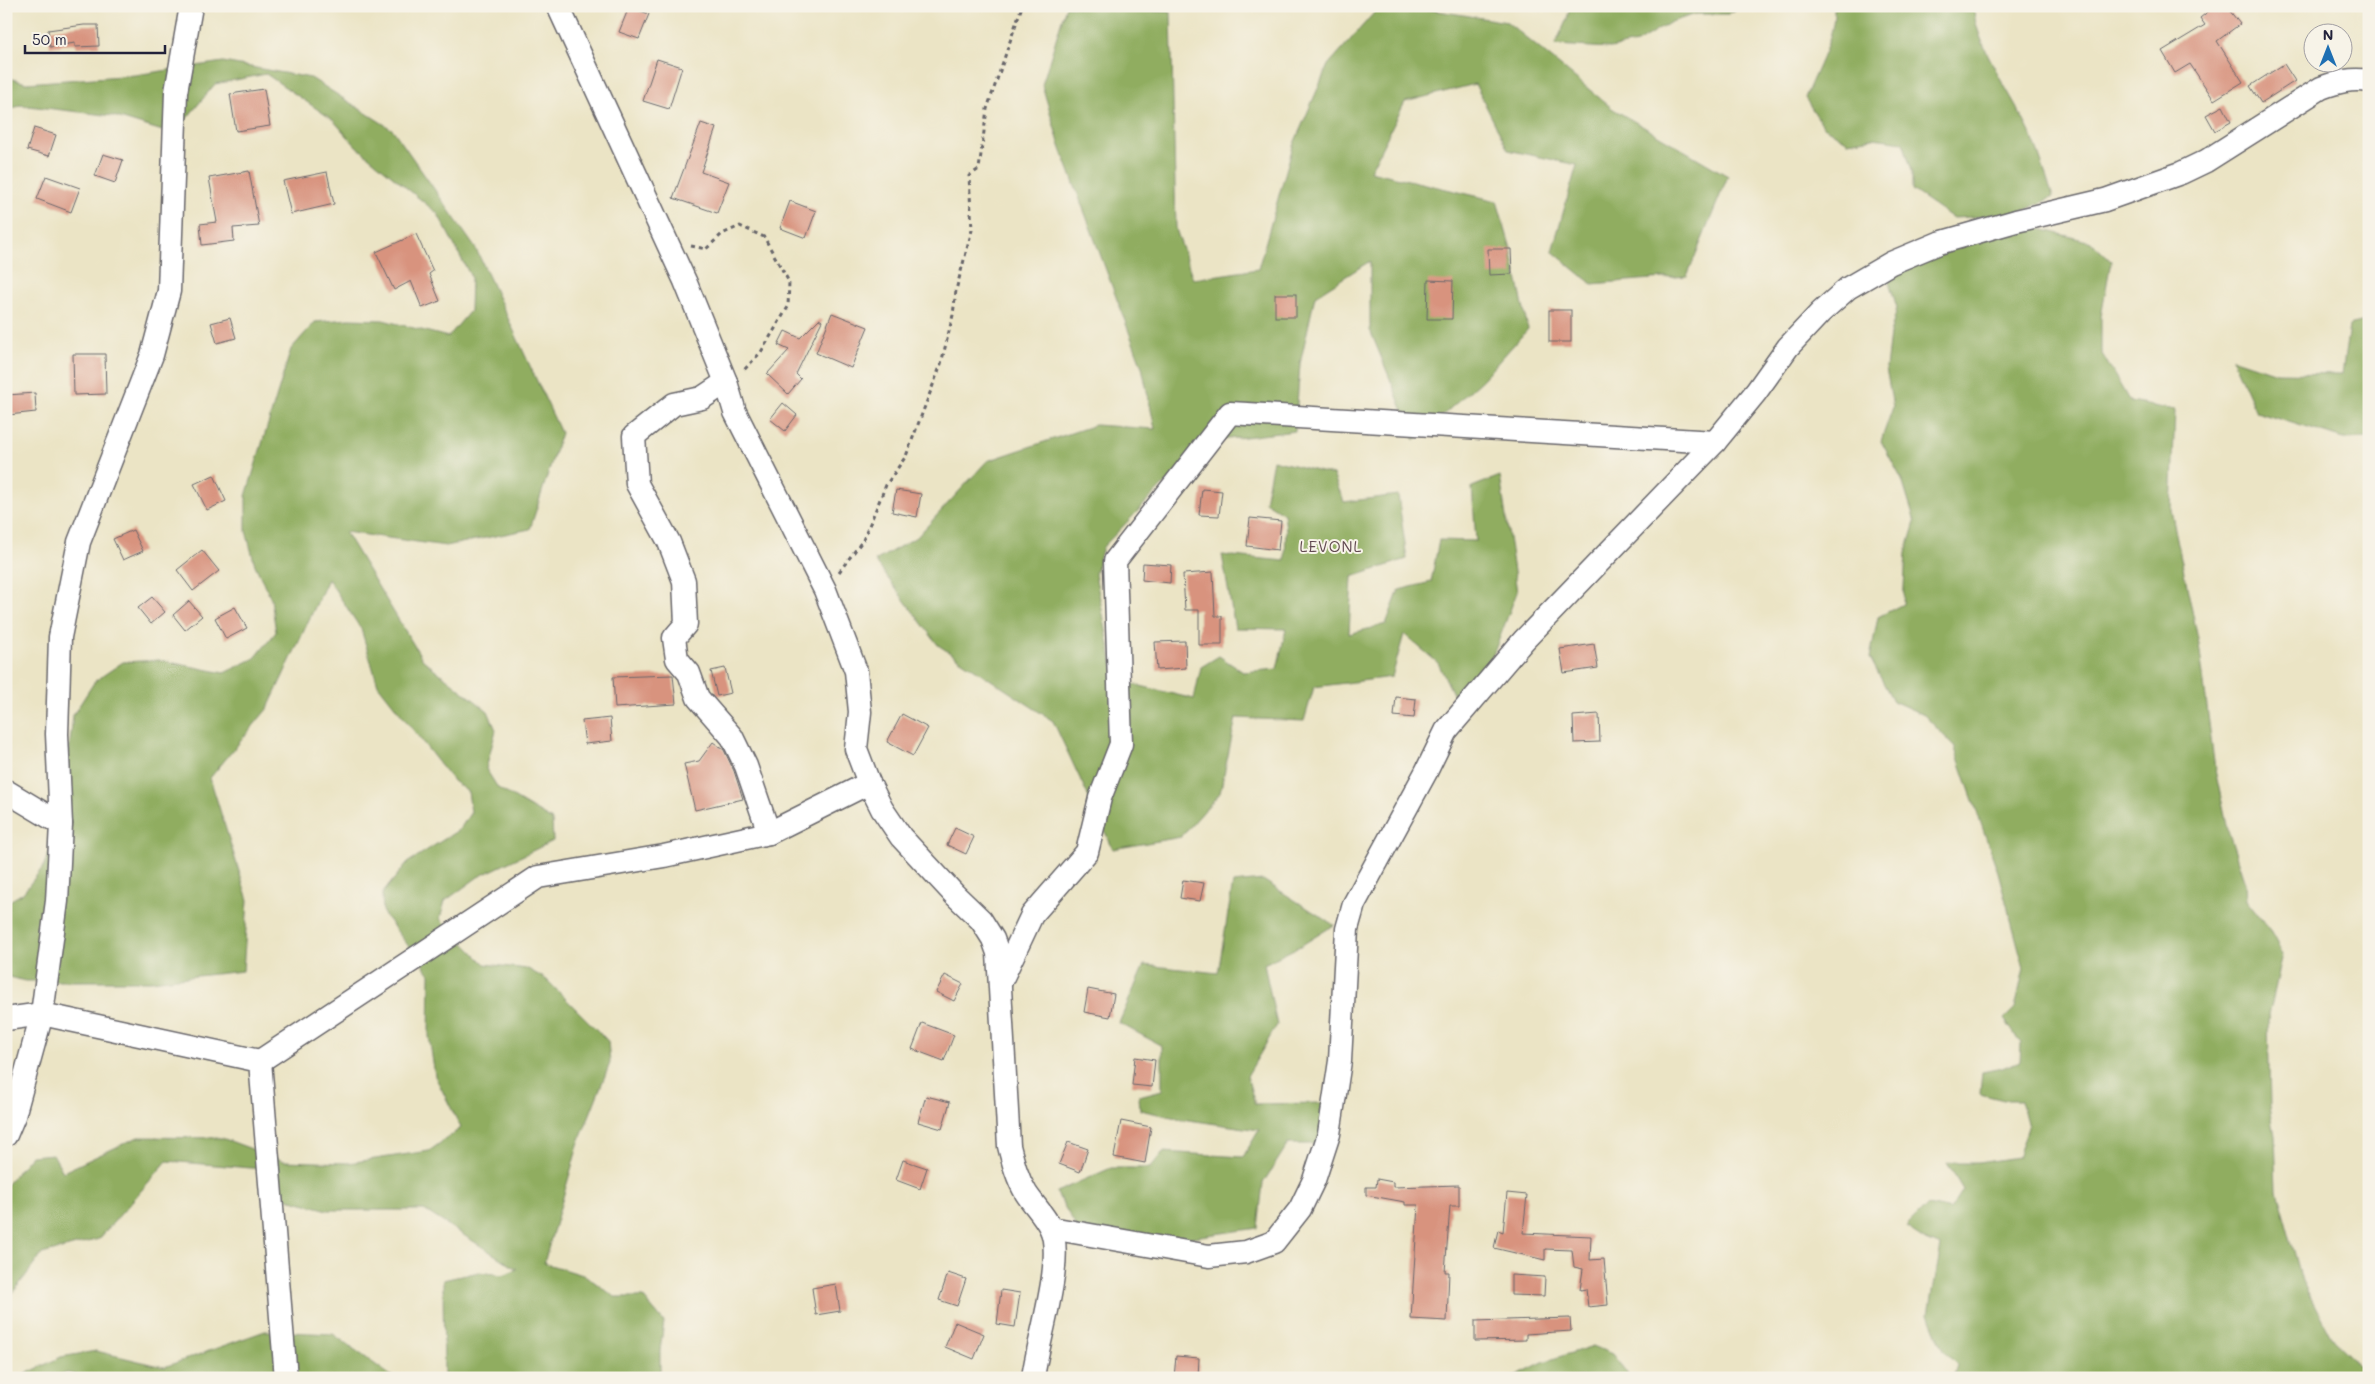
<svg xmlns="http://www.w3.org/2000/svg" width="2375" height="1384" font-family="Mali,sans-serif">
<rect width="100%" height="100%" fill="#f7f3e8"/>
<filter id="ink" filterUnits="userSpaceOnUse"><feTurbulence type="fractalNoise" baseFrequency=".02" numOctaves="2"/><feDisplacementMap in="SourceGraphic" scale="10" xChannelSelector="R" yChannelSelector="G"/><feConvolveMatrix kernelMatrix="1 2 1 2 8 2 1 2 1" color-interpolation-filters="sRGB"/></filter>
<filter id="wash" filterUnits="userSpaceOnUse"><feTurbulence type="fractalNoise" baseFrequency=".0096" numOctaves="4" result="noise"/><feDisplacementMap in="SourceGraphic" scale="20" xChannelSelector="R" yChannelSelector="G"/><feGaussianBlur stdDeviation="1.12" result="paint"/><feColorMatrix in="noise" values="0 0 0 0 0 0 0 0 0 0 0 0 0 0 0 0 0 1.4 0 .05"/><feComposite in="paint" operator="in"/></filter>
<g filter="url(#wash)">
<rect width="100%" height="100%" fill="#ebe4c5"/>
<!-- forest -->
<g fill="#90ad60" stroke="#59684e">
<polygon points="1066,6 1171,12 1176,229 1193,279 1258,269 1293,146 1328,65 1380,6 1407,6 1507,22 1613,109 1728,176 1687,276 1592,284 1552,251 1577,165 1508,150 1475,84 1405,102 1370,171 1497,201 1511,249 1528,329 1482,380 1415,440 1370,330 1370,261 1315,296 1300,364 1295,431 1220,440 1162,486 1103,547 1095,574 1116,680 1194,699 1201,667 1219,656 1243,672 1277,669 1286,629 1235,628 1222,555 1285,561 1286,530 1284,514 1265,502 1273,460 1333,475 1344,502 1398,495 1407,559 1352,577 1349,634 1386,624 1399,590 1431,582 1439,540 1476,541 1472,487 1500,476 1517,592 1493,655 1457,702 1438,663 1404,634 1392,677 1314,687 1304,721 1236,718 1220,793 1181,837 1113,849 1053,721 938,645 875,561 918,536 987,461 1095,425 1155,429 1142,367 1060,146 1042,85"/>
<polygon points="1570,6 1742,6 1728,14 1696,14 1671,22 1637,43 1610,48 1555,45 1567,19"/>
<path d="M1834,6H1974C1972,41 2017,102 2031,135C2040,155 2046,177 2053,197L2026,210L1995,216L1953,218L1912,190V171L1903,142L1873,138L1848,142L1824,127L1805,98C1816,69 1836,37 1834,6Z"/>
<polygon points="223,62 311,78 393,130 476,249 561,433 530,529 446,546 345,532 423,660 488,711 496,730 486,769 498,788 552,820 553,841 478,877 445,901 440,919 485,964 528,969 547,980 608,1041 610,1063 579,1142 544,1263 586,1276 615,1297 643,1297 664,1322 660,1351 660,1378 444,1378 443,1280 479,1272 503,1275 517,1269 424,1210 328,1210 288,1199 263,1169 167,1161 99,1239 42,1254 6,1302 6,1185 31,1156 53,1154 63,1172 138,1137 222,1138 284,1161 348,1163 429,1151 461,1128 435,1076 429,1036 430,974 383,913 382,894 407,863 460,829 471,812 468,792 453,781 378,685 361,629 328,579 268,708 210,778 248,900 243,971 151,981 25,981 6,976 6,903 23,893 43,867 61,824 73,715 95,681 123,662 159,660 224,673 255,658 276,632 271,599 255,565 246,531 246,496 291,349 315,322 348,319 383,320 448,337 470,311 471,277 438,214 356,146 333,120 266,74 215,84 183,123 166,132 113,116 20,105 6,112 6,77 26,83 135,75"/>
<polygon points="2025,225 2091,242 2111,261 2101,317 2101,352 2130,402 2175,410 2171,510 2199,644 2215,770 2228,830 2245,883 2246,900 2269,929 2283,954 2268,1020 2270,1107 2275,1135 2277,1190 2302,1281 2333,1340 2359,1365 2369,1362 2369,1378 1953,1378 1957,1365 1944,1351 1929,1314 1941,1246 1924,1239 1906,1227 1928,1205 1950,1210 1963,1190 1947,1163 1978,1163 2018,1157 2028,1127 2021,1100 2004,1100 1980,1094 1982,1072 2002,1068 2020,1061 2021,1043 2004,1019 2015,1008 2024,968 1998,872 1954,746 1924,715 1893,701 1870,658 1878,617 1903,604 1906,553 1915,522 1902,480 1881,441 1893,407 1886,368 1890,334 1897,308 1885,268"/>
<polygon points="2369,321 2369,438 2344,439 2256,412 2232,358 2277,373 2342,374 2349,326"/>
<polygon points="1263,880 1334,925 1302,945 1264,964 1277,1025 1247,1076 1255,1104 1325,1103 1322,1144 1288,1144 1263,1183 1258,1228 1179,1239 1087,1246 1056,1192 1111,1168 1150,1168 1163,1152 1243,1157 1259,1130 1181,1119 1140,1110 1139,1096 1162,1090 1162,1046 1119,1023 1144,965 1218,973 1233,883"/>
<polygon points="265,1331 333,1334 394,1378 88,1378 68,1373 45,1378 17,1378 61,1357 96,1351 164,1367"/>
<polygon points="1593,1346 1612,1354 1631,1378 1511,1378 1543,1362"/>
</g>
<g id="blocks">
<!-- building -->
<g fill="#d8937e">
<polygon points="2215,6 2226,6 2240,24 2217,41 2243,82 2214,100 2190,64 2175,73 2162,51 2205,25 2200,18"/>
<polygon points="629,7 649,14 639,39 619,32"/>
<polygon points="84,25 98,25 99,46 75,47 75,43 50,47 48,30"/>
<polygon points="657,59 682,67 669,109 643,101"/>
<polygon points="2284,64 2295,81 2261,103 2250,86"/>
<polygon points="264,89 270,126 236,131 230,94"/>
<polygon points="2223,106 2231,122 2215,131 2206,115"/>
<polygon points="701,123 716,128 701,172 729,182 717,213 673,198"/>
<polygon points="34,128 56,135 49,156 27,150"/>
<polygon points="103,154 123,160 115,183 95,176"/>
<polygon points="249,171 259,226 233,228 234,241 202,245 200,224 217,222 209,178"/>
<polygon points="327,172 334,204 291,214 283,181"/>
<polygon points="46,176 80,188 71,212 37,199"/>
<polygon points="790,201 816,211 806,238 780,228"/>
<polygon points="416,234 433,271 429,274 440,301 422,308 411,281 394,290 376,252"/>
<polygon points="1488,249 1511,249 1512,274 1489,275"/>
<polygon points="1428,280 1453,281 1452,319 1427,319"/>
<rect x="1275" y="294" width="21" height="23"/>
<rect x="1549" y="310" width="22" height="32"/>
<polygon points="832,313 868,327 851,368 816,353"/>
<polygon points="230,318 236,338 217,343 211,323"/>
<polygon points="819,319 822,321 796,374 801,379 788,394 767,374 789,350 778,345 785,331 800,338"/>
<polygon points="73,354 105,354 106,394 74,395"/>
<polygon points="35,393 36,412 8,415 7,395"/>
<polygon points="783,403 797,415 785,431 770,419"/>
<polygon points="214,475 226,501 207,510 194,484"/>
<polygon points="1202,489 1222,491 1219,516 1199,515"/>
<polygon points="896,490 921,494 917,517 892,512"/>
<polygon points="1250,518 1281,521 1278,550 1247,546"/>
<polygon points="133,530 143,551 123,560 113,539"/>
<polygon points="202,550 219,571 193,591 177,570"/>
<polygon points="1143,563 1171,565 1170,583 1142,580"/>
<polygon points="1213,572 1215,616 1222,616 1222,645 1199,645 1199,610 1185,610 1183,574"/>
<polygon points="152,597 165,612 151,624 138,608"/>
<polygon points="189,601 202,616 185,630 173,615"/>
<polygon points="235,607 247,628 226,639 215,618"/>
<polygon points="1185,641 1186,668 1157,670 1155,642"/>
<polygon points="1594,644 1598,668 1564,673 1560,649"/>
<polygon points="725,668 731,693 717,696 711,671"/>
<polygon points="673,675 676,704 615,708 613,677"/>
<polygon points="1396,697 1416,699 1414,718 1394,716"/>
<polygon points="902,714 928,728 913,756 887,742"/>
<polygon points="1599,714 1600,742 1574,743 1573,716"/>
<polygon points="610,718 612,741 585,744 582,721"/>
<polygon points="713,742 724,750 734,771 743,799 695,810 684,764 699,761"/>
<polygon points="955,828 974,837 966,854 947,845"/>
<polygon points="1183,880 1204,883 1200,901 1180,898"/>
<polygon points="945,975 963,984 954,1001 936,992"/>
<polygon points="1088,989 1114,994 1110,1017 1084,1012"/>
<polygon points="922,1023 954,1035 944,1061 912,1049"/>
<polygon points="1135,1057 1155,1060 1152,1087 1132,1085"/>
<polygon points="926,1096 950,1102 942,1129 918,1122"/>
<polygon points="1121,1121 1151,1127 1145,1163 1114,1157"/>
<polygon points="1068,1142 1088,1149 1080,1172 1059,1164"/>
<polygon points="903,1160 927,1168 920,1189 896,1180"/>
<polygon points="1377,1179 1393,1182 1393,1187 1459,1185 1459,1206 1450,1206 1445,1272 1449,1272 1447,1321 1411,1319 1418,1205 1405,1205 1405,1202 1366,1195 1366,1187 1376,1187"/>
<polygon points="1507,1193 1527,1195 1523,1233 1591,1236 1590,1260 1604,1259 1608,1305 1588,1307 1586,1289 1580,1290 1583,1269 1574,1267 1572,1250 1545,1249 1545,1260 1494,1248 1498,1230 1503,1232"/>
<polygon points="948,1273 966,1279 957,1306 939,1300"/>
<polygon points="1511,1275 1545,1277 1544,1296 1511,1295"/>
<polygon points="836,1284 840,1311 816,1315 812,1288"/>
<polygon points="1001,1290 1020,1293 1015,1327 997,1324"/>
<polygon points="1570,1318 1571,1331 1526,1334 1526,1340 1475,1341 1475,1321"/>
<polygon points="955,1322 984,1334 974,1359 945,1347"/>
<polygon points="1176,1356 1199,1358 1198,1378 1174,1378"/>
</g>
</g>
</g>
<g filter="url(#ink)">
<use href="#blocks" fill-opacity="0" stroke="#68666b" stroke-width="1"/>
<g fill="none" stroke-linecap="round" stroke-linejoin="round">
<!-- minor casing -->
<g stroke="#68666b" stroke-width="25">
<g id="minor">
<path d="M558,6L685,281L726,382L735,412L825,590L856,671L860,712L856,749L869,783L882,809L901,837L955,895L981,920L993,939L998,953L1009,1146C1013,1162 1017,1178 1026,1193C1033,1204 1044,1215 1050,1227C1066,1257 1037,1343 1033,1378"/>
<polyline points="726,382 702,398 674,404 634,436 637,484 669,542 684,581 686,624 674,638 677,659 689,673 698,698 732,737 746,766 769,833"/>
<polyline points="6,791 61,824"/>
<polyline points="1001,981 1032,915 1087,852 1100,798 1121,744 1115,561 1230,413 1715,442"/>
<polyline points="6,1019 42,1014 260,1061 286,1378"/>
<polyline points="260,1061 538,877 664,856 769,833 869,783"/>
<polyline points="6,1135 14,1116 42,1014 57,901 61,824 57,734 60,637 79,542 152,355 169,291 176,92 191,6"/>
<path d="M1051,1228L1209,1256L1246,1252L1274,1242L1300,1209L1314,1180L1329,1134L1340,1061L1347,929L1354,904L1426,772L1446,731L1524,640L1715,442L1756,392L1788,347L1821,312L1848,288L1891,263L1939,243L2016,221L2105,200L2181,173L2206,161L2321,88C2337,82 2351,78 2369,81"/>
</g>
</g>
<!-- path -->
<g stroke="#68666b" stroke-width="3" stroke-dasharray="4 4" stroke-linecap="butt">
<polyline points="691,246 706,249 722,234 740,226 764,237 789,282 788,307 761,352 743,371"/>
<polyline points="839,572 863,540 886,485 906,456 941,364 953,315 956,290 972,230 969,176 979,169 987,109 1022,6"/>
</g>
<!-- minor -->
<use href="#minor" stroke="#fff" stroke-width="22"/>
</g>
</g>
<g text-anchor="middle" stroke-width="4" stroke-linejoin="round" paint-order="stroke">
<!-- quarter labels -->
<g font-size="15" letter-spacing="1" fill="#624a52" stroke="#f7f3e8">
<text x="1331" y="552">LEVONL</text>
</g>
</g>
<!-- margin -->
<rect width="2375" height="1384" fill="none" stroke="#f7f3e8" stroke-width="25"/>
<!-- north arrow -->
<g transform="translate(2328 48)"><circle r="24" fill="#f7f3e8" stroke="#a29fa3"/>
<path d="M0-4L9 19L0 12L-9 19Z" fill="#1f6fb2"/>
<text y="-8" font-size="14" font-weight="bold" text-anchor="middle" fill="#22223b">N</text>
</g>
<!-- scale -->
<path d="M25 45v8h140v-8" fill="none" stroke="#22223b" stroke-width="2.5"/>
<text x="32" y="45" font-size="15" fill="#22223b" stroke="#f7f3e8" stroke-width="4" paint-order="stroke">50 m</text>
</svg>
